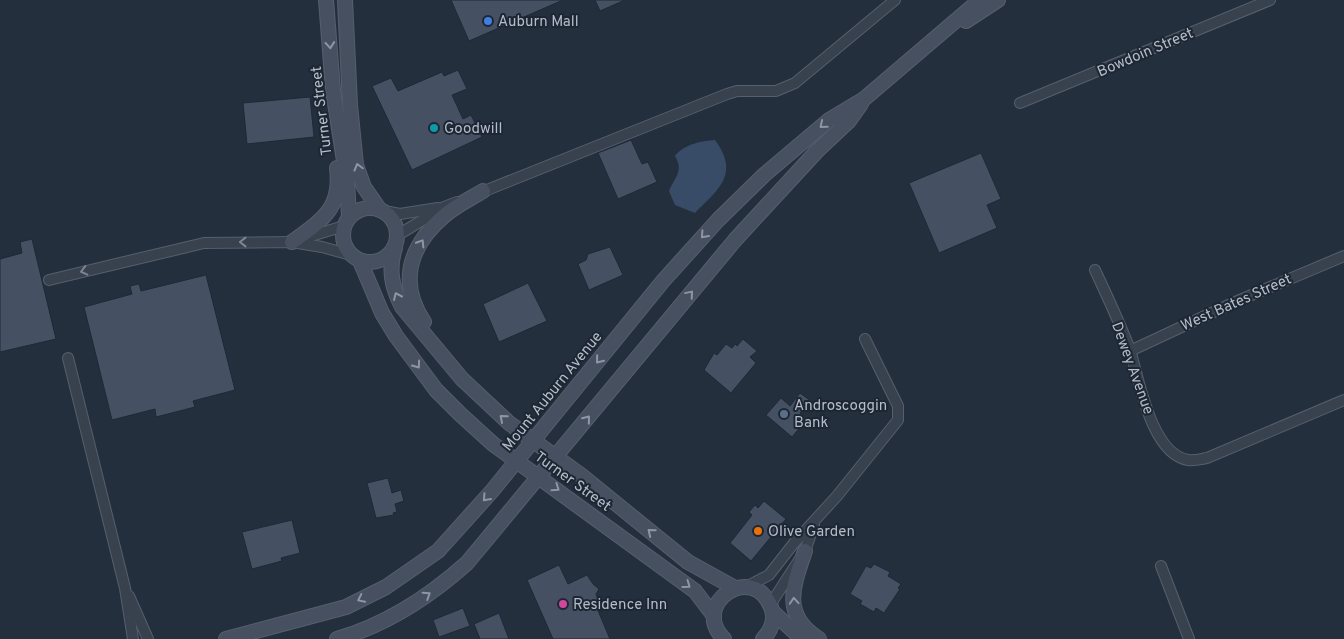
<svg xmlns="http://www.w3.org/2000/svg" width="1344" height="639" font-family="Overpass,sans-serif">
<rect width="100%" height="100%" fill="#242f3e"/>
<!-- water -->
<path fill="#394c67" d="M715,140C740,174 719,189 695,213L675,205L669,191C675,177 684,171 675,156C684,144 702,141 715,140Z"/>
<!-- building -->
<g fill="#455162" stroke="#1f2835">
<polygon points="451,0 563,0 469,41"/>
<polygon points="595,0 625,0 600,11"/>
<polygon points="458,70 467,89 452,95 463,119 471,115 482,137 412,170 372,86 391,78 398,91 442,72 444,76"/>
<polygon points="310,97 314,137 247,144 243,103"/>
<polygon points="631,140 642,164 648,162 657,182 618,199 598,153"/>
<polygon points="981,153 1001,199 987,205 997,228 939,253 909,183"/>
<polygon points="32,239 56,339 0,352 0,259 22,253 20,242"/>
<polygon points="610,247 623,275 589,290 578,264 586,260 588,254"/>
<polygon points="206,275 235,390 193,401 195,407 156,417 155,409 112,420 84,307 132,294 130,286 139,284 141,291"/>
<polygon points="528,283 547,321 499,342 483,304"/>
<polygon points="743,339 757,351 750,357 756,363 731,393 704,370 714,353 717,355 726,344 732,348 735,344 737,346"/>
<polygon points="800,393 811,401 800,413 807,419 792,437 766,415 781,398 790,406"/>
<polygon points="388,478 392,493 401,490 404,501 395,504 397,512 393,513 394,515 376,518 367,483"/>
<polygon points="764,501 786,519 751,561 730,543 752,515 749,512 755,505 758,508"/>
<polygon points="292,520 300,553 281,558 282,561 252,569 242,532"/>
<polygon points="874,564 890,572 888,576 901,584 898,588 900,589 884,613 876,608 874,612 860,604 862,601 850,594 866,566 871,568"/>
<polygon points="559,565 568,584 587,575 593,584 599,589 596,594 598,600 594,601 610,639 553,639 527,580"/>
<polygon points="463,608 470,626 439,637 433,620"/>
<polygon points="499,613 509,639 480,639 474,624"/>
</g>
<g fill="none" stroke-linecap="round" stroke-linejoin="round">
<!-- street casing -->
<g stroke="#565f6c" stroke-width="12">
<g id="street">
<polyline points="1020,103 1270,0"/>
<polyline points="477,194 727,94 737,91 776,91 795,83 895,0"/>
<polyline points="384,211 400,214 438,208"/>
<polyline points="398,235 444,207 457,202"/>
<polyline points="298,240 344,226"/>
<path d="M1095,270C1107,296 1120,323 1130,350C1139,379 1151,454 1188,460C1195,461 1201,459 1207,458L1344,400"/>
<polyline points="49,280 204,243 292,242 322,247 351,255"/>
<polyline points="1130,351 1235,302 1344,256"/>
<polyline points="68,358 125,588 133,639"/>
<polyline points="1161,566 1189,639"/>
<polyline points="746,587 769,575 794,543 837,496 898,420 898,406 865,339"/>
<polyline points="129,596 148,639"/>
<polyline points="770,605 805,551 814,525"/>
</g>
</g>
<!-- secondary casing -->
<g stroke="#565f6c" stroke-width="16">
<g id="secondary">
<polyline points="326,0 333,90 347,180 349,217"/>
<polyline points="345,0 350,105 356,165 364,187 380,210"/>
<polyline points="966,21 998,0"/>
<circle cx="370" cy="235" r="27"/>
<path d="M292,242C322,220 342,209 337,168"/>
<path d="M395,248C388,270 392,287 402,307L462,379L509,423L582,476L688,562L735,588"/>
<polyline points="360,261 382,313 396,336 436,390 460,414 493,444 695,591 714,616"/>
<path d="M424,322C398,283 409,246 444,216C455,206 470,199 483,191"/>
<path d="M805,551C793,586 781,615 819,639"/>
<polyline points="773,612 802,639"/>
<polyline points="226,639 346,607 386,587 438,551 492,491 663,281 718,220 764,175 829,120 864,99 980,0"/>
<path d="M337,639C386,625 429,597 467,563L735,240L817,151L849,121L861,104"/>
<path d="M724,639C689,604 753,561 771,607C776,619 771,631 763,639"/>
</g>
</g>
<!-- street -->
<use href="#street" stroke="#38414e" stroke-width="10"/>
<!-- secondary -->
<use href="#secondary" stroke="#465061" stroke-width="14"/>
</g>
<!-- one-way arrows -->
<defs><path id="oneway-chevron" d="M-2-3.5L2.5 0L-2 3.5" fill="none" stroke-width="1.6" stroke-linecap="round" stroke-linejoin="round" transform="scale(1.25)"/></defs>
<g stroke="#8e96a5">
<use href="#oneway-chevron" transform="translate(330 45) rotate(85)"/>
<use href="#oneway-chevron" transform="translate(823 125) rotate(140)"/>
<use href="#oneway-chevron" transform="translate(358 167) rotate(-105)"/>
<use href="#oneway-chevron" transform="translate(704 235) rotate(132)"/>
<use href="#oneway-chevron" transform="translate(421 243) rotate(-58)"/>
<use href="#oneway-chevron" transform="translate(690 294) rotate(-50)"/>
<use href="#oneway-chevron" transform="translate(397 296) rotate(-114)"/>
<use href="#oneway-chevron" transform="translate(599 360) rotate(129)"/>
<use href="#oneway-chevron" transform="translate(417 365) rotate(54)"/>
<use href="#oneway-chevron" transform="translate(503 418) rotate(-139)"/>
<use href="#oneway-chevron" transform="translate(587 419) rotate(-51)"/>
<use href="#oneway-chevron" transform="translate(556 488) rotate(35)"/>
<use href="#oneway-chevron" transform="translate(486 498) rotate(132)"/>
<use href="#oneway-chevron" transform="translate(651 532) rotate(-141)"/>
<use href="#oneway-chevron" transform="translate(687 585) rotate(36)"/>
<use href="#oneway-chevron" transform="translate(427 595) rotate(-33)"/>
<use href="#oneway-chevron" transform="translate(361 599) rotate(154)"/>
<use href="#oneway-chevron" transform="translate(794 601) rotate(-94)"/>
</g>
<g stroke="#7c8592">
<use href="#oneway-chevron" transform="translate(243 242) rotate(180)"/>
<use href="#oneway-chevron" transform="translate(84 271) rotate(166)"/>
</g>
<!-- markers -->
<circle fill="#3f7fe0" stroke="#1d2633" stroke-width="2" cx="488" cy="21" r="5"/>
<circle fill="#0f9aa8" stroke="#1d2633" stroke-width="2" cx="434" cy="128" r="5"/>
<circle fill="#5c6f8a" stroke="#1d2633" stroke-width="2" cx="784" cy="414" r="5"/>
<circle fill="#e8710a" stroke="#1d2633" stroke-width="2" cx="758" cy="531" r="5"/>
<circle fill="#d1479c" stroke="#1d2633" stroke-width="2" cx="563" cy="604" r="5"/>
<g text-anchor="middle" stroke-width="4" stroke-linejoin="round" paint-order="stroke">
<!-- poi labels -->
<g font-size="15" fill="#b4bcc9" stroke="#1d2633" text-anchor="start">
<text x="498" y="26">Auburn Mall</text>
<text x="444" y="133">Goodwill</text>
<text x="794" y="410">Androscoggin<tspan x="794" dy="17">Bank</tspan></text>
<text x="768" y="536">Olive Garden</text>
<text x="573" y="609">Residence Inn</text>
</g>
<!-- street labels -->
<g font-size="15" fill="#b4bcc9" stroke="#1d2633">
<text transform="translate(1145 52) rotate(-23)" y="5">Bowdoin Street</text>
<text transform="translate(321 111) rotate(-97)" y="5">Turner Street</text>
<text transform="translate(1236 302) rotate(-24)" y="5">West Bates Street</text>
<text transform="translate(1133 368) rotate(70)" y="5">Dewey Avenue</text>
<text transform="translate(552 391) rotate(-51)" y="5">Mount Auburn Avenue</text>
<text transform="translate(573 481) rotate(36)" y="5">Turner Street</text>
</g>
</g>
</svg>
